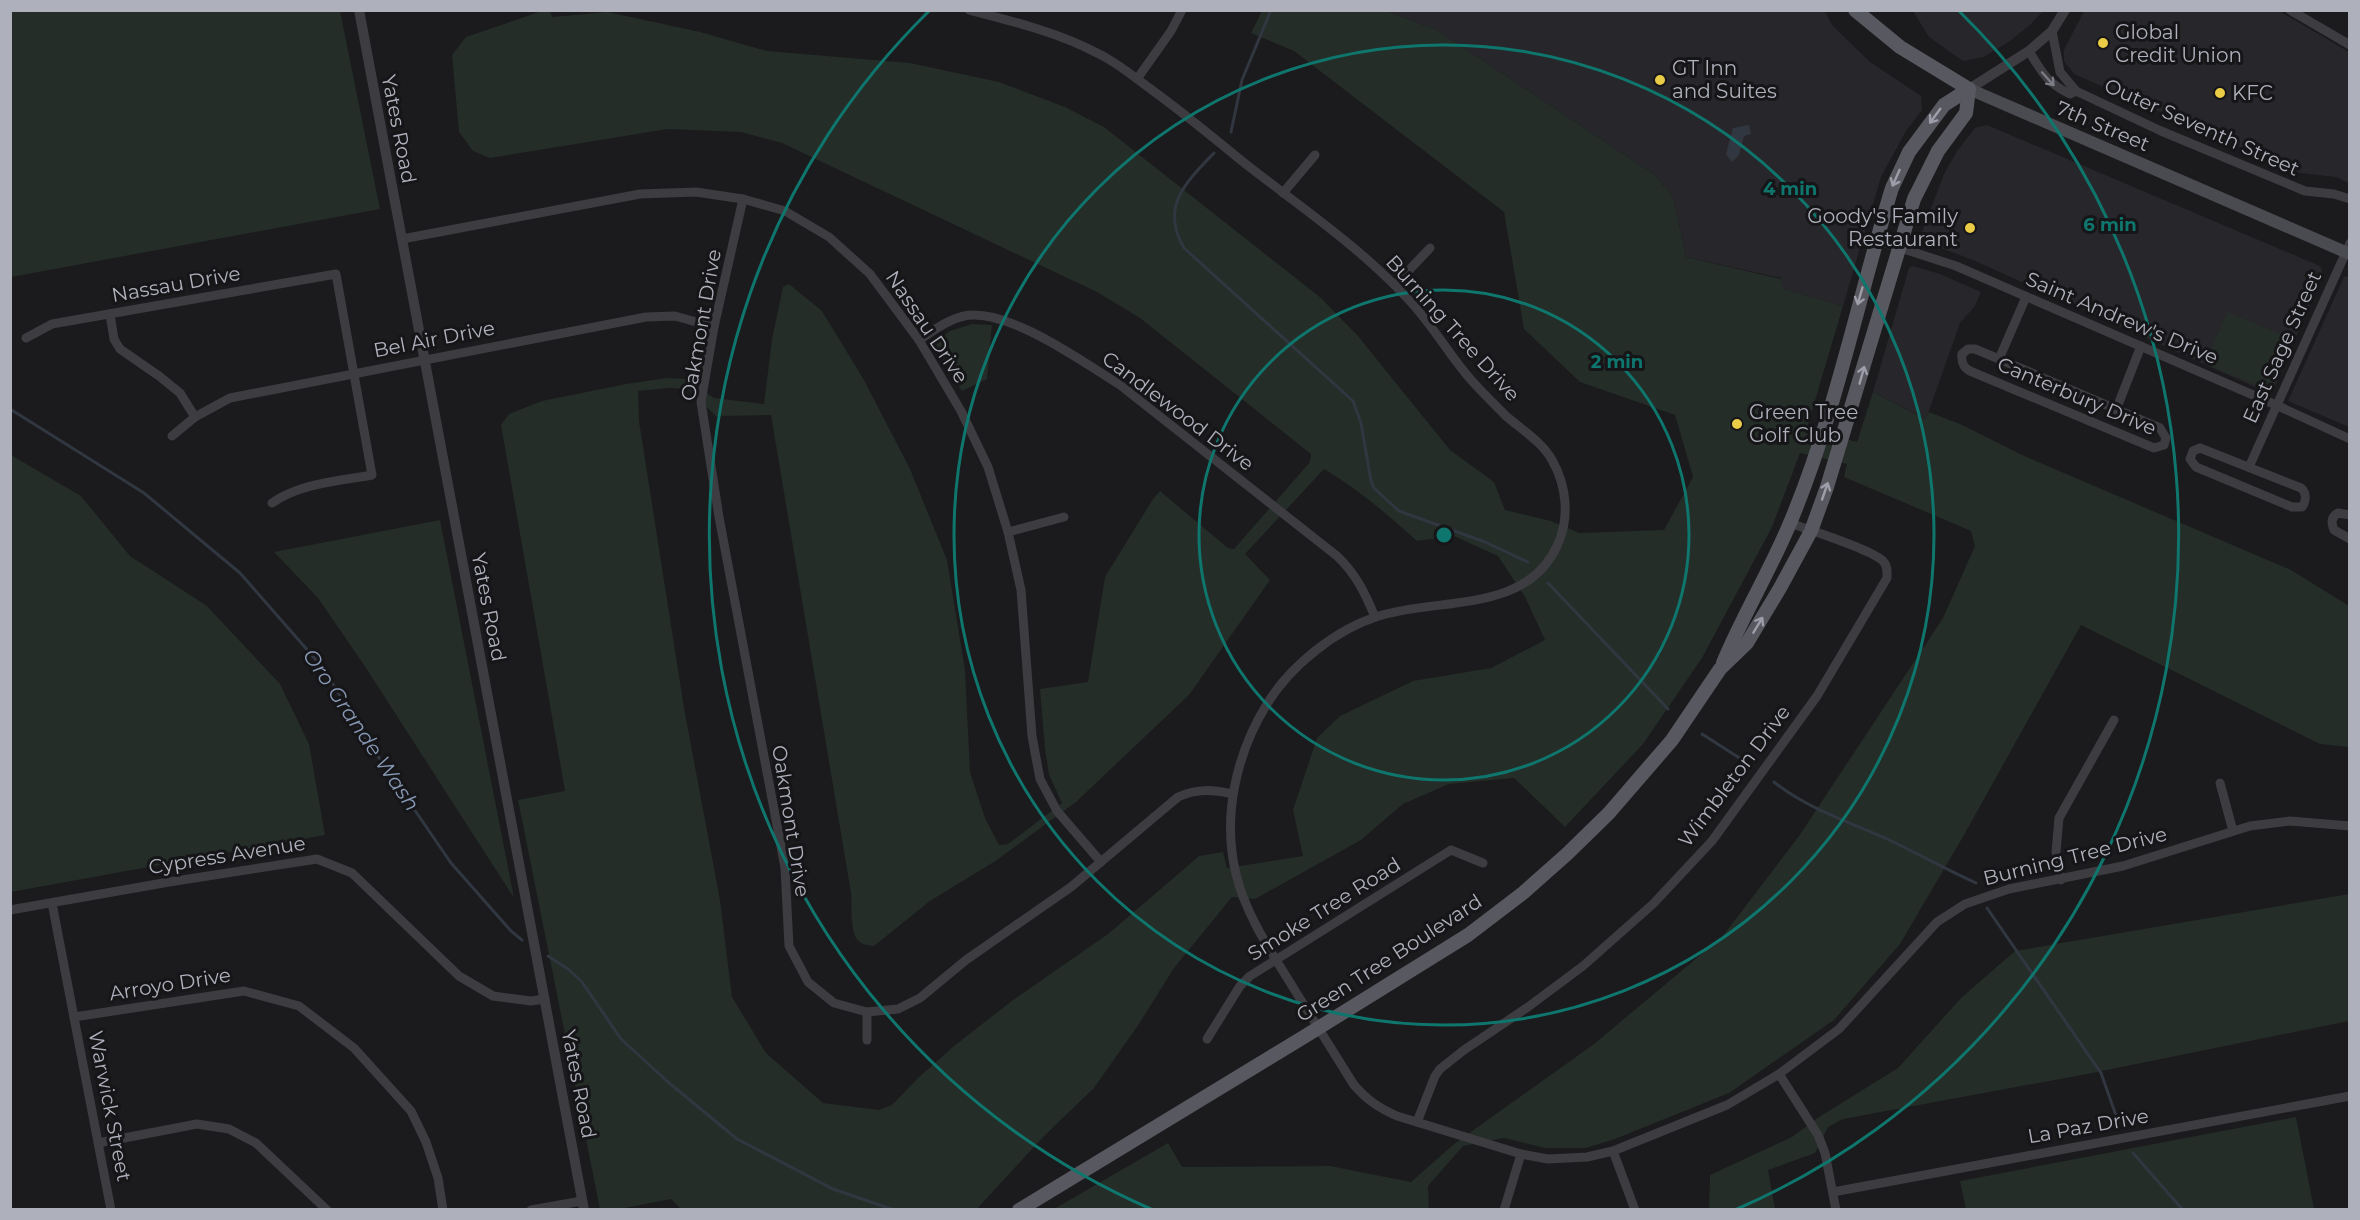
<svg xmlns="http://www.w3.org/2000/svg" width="2360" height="1220" font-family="Montserrat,sans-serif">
<rect width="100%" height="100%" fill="#1b1a1d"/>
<!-- built -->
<g fill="#27262a">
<polygon points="1387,11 1825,11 1832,25 1870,62 1921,96 1922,110 1906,131 1881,177 1843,306 1782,289 1781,278 1686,257 1673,197 1655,175 1437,30"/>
<polygon points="1913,11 2043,11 2031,24 2010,41 1984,57 1963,61 1929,37"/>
<polygon points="2084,11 2279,11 2349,52 2349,183 2336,177 2300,173 2074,74 2064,61 2064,50"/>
<polygon points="1987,125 2320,266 2323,273 2274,389 2266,392 1973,260 1925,242 1922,232 1944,174 1957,151 1975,128"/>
<polygon points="1913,266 1940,274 1981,292 1975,306 1960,323 1926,419 1873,392 1909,268"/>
<polygon points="2349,276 2350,276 2349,427 2288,401 2344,277"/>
</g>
<!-- green -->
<g fill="#242d27" fill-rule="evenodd">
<polygon points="11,10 340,11 380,209 11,277"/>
<path d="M539,12L550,11L552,17L608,12L700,32L767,51L910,63L999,82L1065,107L1104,127L1321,298L1358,336L1450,450L1494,482L1505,510L1551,521L1579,533L1664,530L1693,477L1675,415L1580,382L1524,329L1504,212L1294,51L1251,33L1262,11H1387L1437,30L1655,175L1673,197L1686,257L1781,279L1783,289L1843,306L1807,428L1857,442L1873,392L1925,419L1929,412L1960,424L2022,455L2291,570L2349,606V747L2320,744L2081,625L1964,835L1900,944L1834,1020L1729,1093L1615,1139L1586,1148H1545L1504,1138L1463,1146L1428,1186L1429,1209H1054L1168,1143L1182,1167L1330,1166L1411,1182L1454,1144L1594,1044L1722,937L1799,836L1943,618L1975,546L1971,531L1844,477L1847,464L1800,453L1772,527L1702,658L1643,744L1565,827L1514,778L1449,784L1403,804L1361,840L1255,899L1232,897L1174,968L1139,1024L1094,1088L1043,1137L977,1209L682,1210L671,1199L620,1209H600L518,800L565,791L501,425L509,414L542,401L626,384L667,378L686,379L714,398L764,404L772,339L783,287L789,284L822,311L864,380L910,469L947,560L965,670L970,772L985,818L999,845L1008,844L1062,803L1049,775L1045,749L1040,689L1088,682L1105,577L1153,499L1160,491L1228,548L1234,549L1310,462L1311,454L1140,318L1097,292L782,143L741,132L668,129L490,158L473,151L459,132L452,55L466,37ZM669,388L688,389L716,416L771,415L851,893C852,906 850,927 856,938C860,945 868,945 874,946L930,901L997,860L1076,802L1189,695L1270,580L1245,554L1324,469C1358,489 1387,514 1417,541L1454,536L1498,556L1525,597L1545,640L1491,668L1413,681L1340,716L1317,738L1293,810L1303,856L1227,868L1223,852L1199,856L1108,934L1013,1000L954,1046L918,1078L892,1105L879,1110L823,1103L766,1053L732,997L720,900L684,708L639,421L638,391Z"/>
<polygon points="2227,312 2295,340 2271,391 2205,364"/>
<polygon points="972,324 992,325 987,379 962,391 937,350 936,341 950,331"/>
<polygon points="11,455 81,496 130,556 207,606 280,684 309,744 325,835 11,892"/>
<polygon points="440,520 514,898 366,668 318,598 274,552"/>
<polygon points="2349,894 2349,1021 2087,1074 1843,1119 1828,1127 1815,1153 1768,1170 1775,1209 1709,1210 1710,1175 1792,1137 1819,1117 1898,1068 1961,998 2015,951"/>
<polygon points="2296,1117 2314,1209 1966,1209 1960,1181"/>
</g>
<!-- water -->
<polygon fill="#313740" points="1749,125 1751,134 1744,136 1739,155 1732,162 1726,154 1733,128"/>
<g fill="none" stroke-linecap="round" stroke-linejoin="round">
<!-- stream -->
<g stroke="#313740" stroke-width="3">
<polyline points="1231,132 1242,80 1271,10"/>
<path d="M1214,153C1185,183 1160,207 1184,248L1353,401L1361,423L1371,481L1374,488L1399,511L1485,542L1528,562"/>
<polyline points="10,409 144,493 240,573 324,669 362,733 451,863 511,931 522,940"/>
<polyline points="1548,583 1668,709"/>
<polyline points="1702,734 1752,766"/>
<path d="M1774,782C1807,808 1846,821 1885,838C1915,852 1945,869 1976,883"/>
<polyline points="1987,908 2101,1073 2119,1124"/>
<polyline points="548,956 568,969 582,982 621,1039 668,1082 737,1139 833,1189 894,1210"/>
<polyline points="2133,1153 2183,1210"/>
</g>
<!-- minor -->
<g stroke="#3c3c41" stroke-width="9">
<path d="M969,10C1012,21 1060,33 1099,54C1118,63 1135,78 1152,90C1185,114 1216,140 1247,165C1302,208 1361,248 1408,299C1432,324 1449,355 1472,381C1483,393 1495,405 1506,416C1522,430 1542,442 1552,460C1567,486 1570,519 1557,546C1526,614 1439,597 1379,616C1336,629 1290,666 1267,704C1236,754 1222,817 1236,874C1246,916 1272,953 1294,989C1314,1021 1334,1053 1354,1085C1367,1100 1379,1108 1397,1116L1521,1154L1548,1159L1587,1157L1613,1151L1727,1105L1779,1074L1839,1029L1937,922L1965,904L2009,889L2123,866L2250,826L2290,821L2350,826"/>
<polyline points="2290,10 2350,45"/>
<polyline points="2052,31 2060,72 2076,91"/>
<path d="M2029,51C2041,71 2047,83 2070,94L2076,91"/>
<polyline points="1137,79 1171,31 1182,10"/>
<polyline points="2076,91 2161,131 2305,191 2334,194 2350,199"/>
<polyline points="1283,193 1315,155"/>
<path d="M743,199L714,327L701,402L719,517L785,868L789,946L808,982L834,1003L867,1012L898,1009L920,998L966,960L1071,887L1178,797C1198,788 1213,790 1233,794"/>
<polyline points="402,239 640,194 696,192 743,199 785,211 829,237 870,274 919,340 961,411 988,467 1008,532 1021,590 1032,736 1040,779 1057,811 1101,862"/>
<polyline points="1876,240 1956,266 2276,405 2350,439"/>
<polyline points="1395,285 1430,248"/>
<polyline points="110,314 114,339 120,349 159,376 180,393 195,417"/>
<path d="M26,338L52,324L336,274L372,475C339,481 301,483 272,503"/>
<path d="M919,340C933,331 947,320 964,316C1007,307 1083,362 1120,385L1337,556C1356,574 1365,593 1375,617"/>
<path d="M1968,349H1975L1999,359L2160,428L2166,438L2164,445L2154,448L1970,371C1963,367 1961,362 1962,354Z"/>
<polyline points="1999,359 2026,297"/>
<polyline points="2116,410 2141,346"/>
<polyline points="172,436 195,417 230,398 646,317 675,316 714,327"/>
<path d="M2200,448L2301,488C2307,493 2306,501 2302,507H2292L2196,467L2190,459L2193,451Z"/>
<polyline points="2249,467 2350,243"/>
<path d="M2350,515L2338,513C2331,517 2331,523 2334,530L2350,539"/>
<polyline points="1008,532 1064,517"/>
<polyline points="2220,783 2233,831"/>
<polyline points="2061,880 2056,852 2059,818 2114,720"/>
<polyline points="52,903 111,1210"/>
<polyline points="10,910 169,882 317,859 352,873 459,976 493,996 531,1001 545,999"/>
<polyline points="74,1017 244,991 299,1006 354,1048 411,1111 426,1142 438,1178 443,1210"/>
<polyline points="1207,1039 1240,986 1250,976 1451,850 1483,863"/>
<polyline points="867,1040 867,1012"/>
<polyline points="1779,1074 1818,1135 1825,1153 1836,1210"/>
<path d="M1417,1122L1435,1076L1440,1069L1464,1050L1528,1007L1583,966L1653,904L1712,841L1817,696L1887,578C1887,572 1888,566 1883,561C1871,549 1809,530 1790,523"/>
<polyline points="98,1143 197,1124 229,1129 256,1143 327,1210"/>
<polyline points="1613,1151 1635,1210"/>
<polyline points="1833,1192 2350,1096"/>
<polyline points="531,1210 582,1201"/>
<polyline points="1504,1210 1521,1154"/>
</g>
<!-- tertiary -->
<g stroke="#3c3c41" stroke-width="10">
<polyline points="359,10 584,1210"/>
<polyline points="1969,89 2029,51 2052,31 2065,10"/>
</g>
<!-- secondary -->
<polyline stroke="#4a4a51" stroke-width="12" points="1969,89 2350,254"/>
<!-- primary -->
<g stroke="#585860" stroke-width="14">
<polyline points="1855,10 1900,47 1969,89"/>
<path d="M1723,663C1743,615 1770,571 1790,523C1835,416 1858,299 1892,188L1909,152L1944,105L1969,89"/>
<polyline points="1019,1210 1307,1035 1468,935 1523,893 1567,854 1609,813 1672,740 1720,669 1747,643 1780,588 1811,531 1827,487 1914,199 1938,151 1966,113 1969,89"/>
</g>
</g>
<!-- one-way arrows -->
<defs><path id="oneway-shaft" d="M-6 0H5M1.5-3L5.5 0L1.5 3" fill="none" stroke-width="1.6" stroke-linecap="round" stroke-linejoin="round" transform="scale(1.5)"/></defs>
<use stroke="#7b7c84" href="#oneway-shaft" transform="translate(2048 79) rotate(48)"/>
<g stroke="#9d9ea9">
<use href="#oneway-shaft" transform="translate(1935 116) rotate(126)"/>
<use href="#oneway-shaft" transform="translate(1896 178) rotate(114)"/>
<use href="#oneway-shaft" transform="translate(1860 296) rotate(106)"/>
<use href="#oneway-shaft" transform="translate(1862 375) rotate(-74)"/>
<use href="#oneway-shaft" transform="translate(1825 491) rotate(-71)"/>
<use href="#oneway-shaft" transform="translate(1758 625) rotate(-59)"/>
</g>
<!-- distance rings -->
<g fill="none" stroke="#0f766e" stroke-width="3">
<circle cx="1444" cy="535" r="245"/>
<circle cx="1444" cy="535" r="490"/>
<path d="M1151 1209A735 735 0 0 1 929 11M1959 11A735 735 0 0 1 1737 1209"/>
</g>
<!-- markers -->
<g fill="#eacc46" stroke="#161518" stroke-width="2">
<circle cx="2103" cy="43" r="6"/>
<circle cx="1660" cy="80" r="6"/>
<circle cx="2220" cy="93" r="6"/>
<circle cx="1970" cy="228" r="6"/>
<circle cx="1737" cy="424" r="6"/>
</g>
<g text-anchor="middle" stroke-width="6" stroke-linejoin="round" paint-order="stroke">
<!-- poi labels -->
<g font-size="20" fill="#aeb0bb" stroke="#161518" text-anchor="start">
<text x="2115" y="39">Global<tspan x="2115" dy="23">Credit Union</tspan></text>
<text x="1672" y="75">GT Inn<tspan x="1672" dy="23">and Suites</tspan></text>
<text x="2232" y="100">KFC</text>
<text x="1958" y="223" text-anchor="end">Goody's Family<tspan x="1958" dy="23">Restaurant</tspan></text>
<text x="1749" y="419">Green Tree<tspan x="1749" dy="23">Golf Club</tspan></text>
</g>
<!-- street labels -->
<g font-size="20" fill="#aeb0bb" stroke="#161518">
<text transform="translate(2103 126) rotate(23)" y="7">7th Street</text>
<text transform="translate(2202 127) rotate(24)" y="7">Outer Seventh Street</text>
<text transform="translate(399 129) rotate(79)" y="7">Yates Road</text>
<text transform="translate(176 284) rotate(-10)" y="7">Nassau Drive</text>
<text transform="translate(2122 318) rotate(23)" y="7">Saint Andrew's Drive</text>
<text transform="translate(701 325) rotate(-80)" y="7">Oakmont Drive</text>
<text transform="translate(927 327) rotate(56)" y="7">Nassau Drive</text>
<text transform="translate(1453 328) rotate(48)" y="7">Burning Tree Drive</text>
<text transform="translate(434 339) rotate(-11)" y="7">Bel Air Drive</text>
<text transform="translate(2282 347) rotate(-66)" y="7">East Sage Street</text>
<text transform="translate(2077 396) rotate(23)" y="7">Canterbury Drive</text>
<text transform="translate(1178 411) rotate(37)" y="7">Candlewood Drive</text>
<text transform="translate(489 607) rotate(79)" y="7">Yates Road</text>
<text transform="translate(1734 776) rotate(-53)" y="7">Wimbleton Drive</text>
<text transform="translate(791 821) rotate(81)" y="7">Oakmont Drive</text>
<text transform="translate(227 855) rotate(-9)" y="7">Cypress Avenue</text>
<text transform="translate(2075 856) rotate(-14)" y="7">Burning Tree Drive</text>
<text transform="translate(1324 909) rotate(-32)" y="7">Smoke Tree Road</text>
<text transform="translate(1389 958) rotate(-33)" y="7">Green Tree Boulevard</text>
<text transform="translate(170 984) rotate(-9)" y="7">Arroyo Drive</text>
<text transform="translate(579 1084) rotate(79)" y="7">Yates Road</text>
<text transform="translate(110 1106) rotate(79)" y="7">Warwick Street</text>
<text transform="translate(2088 1126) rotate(-10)" y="7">La Paz Drive</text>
</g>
<!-- water labels -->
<g font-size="21" font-style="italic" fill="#8798b4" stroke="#161518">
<text transform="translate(361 730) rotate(56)" y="7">Oro Grande Wash</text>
</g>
</g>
<circle cx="1444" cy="535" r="9" fill="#0f766e" stroke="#161518" stroke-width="3"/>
<g font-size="18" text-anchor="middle" font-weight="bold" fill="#0f766e" stroke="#161518" stroke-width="6" stroke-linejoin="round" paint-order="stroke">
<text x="1790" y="195">4 min</text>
<text x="2110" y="231">6 min</text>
<text x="1617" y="368">2 min</text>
</g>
<!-- border -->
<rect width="2360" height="1220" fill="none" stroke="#aeb0bb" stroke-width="24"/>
</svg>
